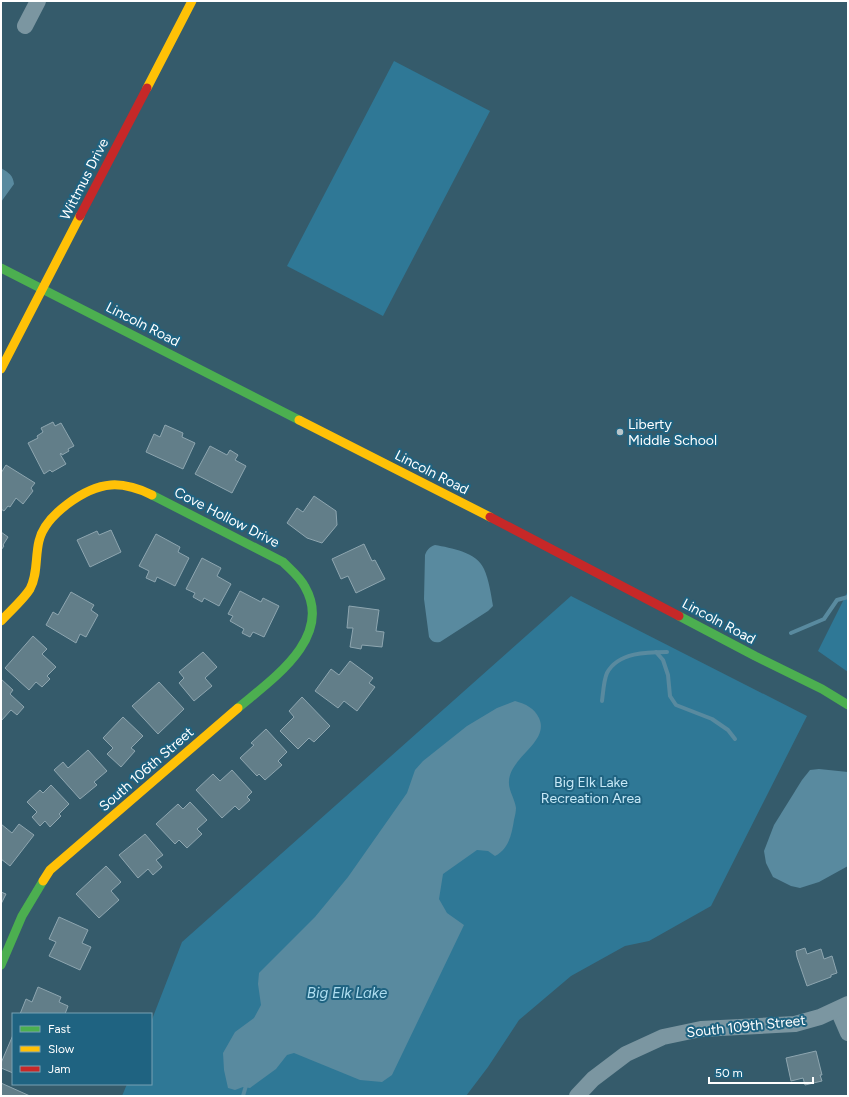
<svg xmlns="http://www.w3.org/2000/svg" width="849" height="1097" font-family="Figtree,sans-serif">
<rect width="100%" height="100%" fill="#355b6b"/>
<!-- green -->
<g fill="#2f7896">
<polygon points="394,61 490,111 383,316 287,266"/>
<polygon points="848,591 848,672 818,651"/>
<polygon points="571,596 807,716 711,906 649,941 625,946 571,976 519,1020 488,1067 466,1096 122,1096 127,1084 151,1084 151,1022 182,942"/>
</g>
<!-- water -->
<g fill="#598a9f">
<path d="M1,168C9,173 13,175 14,184L1,202Z"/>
<path d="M435,545C451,548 477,552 484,569C489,580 491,594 493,606L488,611L440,642C435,643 432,642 429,637L424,599L425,555C427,550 429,547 435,545Z"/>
<path d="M515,701C526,704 534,708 539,718C550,742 510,757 509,781C508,790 515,799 516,808C516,811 515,816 514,820C512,833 509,849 495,856L488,851L477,850L443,874L439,899L447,913L464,925L392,1075L382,1082L360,1080L294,1053L287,1055L276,1069L250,1088L243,1087L235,1090L228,1088L224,1070L223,1053L235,1032L254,1018L261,1005L258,984L259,973L315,917L348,877L407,793L415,770L423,761L467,726L497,708Z"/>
<polygon points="819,769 848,772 848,866 819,882 800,888 791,886 773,877 766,863 764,851 774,825 802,780 810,770"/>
</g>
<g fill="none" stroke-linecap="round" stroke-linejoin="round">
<!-- stream -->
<g stroke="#598a9f" stroke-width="4">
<polyline points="791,633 824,619 837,600 848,597"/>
<polyline points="656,652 663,660 668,675 670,696 676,705 712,719 728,730 735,739"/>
<path d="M602,701C603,693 604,679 607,673C618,652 648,652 667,652"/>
<polyline points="243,1096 247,1082"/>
</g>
</g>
<!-- building -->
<g fill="#627e89" stroke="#8ea6b0">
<polygon points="53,422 55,426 61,423 74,446 68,449 69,451 62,455 61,453 60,454 66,464 52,472 50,470 44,474 28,443 38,438 37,436 43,432 41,428"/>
<polygon points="165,425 183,433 182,437 195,443 183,469 146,452 154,434 160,437"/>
<polygon points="210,446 227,455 230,450 238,455 235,460 246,466 232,493 195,474"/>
<polygon points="6,465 35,483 31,488 33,491 23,504 16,498 10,507 8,506 4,511 1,509 1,473"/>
<polygon points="314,496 336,511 337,525 322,543 307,538 287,523 297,508 303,512"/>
<polygon points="111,530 121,552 90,567 77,540 97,531 99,535"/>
<polygon points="1,532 8,537 3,545 4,546 1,550"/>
<polygon points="156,534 180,547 178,552 189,558 175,586 157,577 155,582 146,578 149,571 139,566"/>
<polygon points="364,544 372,561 375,560 385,579 356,593 348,576 341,579 332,559"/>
<polygon points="202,558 221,568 217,576 231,584 219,606 204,598 202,602 193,597 195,593 186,589"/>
<polygon points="240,591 261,602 263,598 279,606 264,637 253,632 250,637 242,633 244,629 230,621 233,616 228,614"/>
<polygon points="71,592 94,605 91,610 98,615 86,637 80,634 76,643 46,625 53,612 58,615"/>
<polygon points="349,606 379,610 376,631 384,632 382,647 362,645 361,649 350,647 353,628 347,628"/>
<polygon points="33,636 47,649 42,654 56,667 47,676 50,679 42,687 36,682 29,690 5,668"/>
<polygon points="203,652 217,667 205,678 212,686 194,701 179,683 184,678 179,672"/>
<polygon points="350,661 373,678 369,683 375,687 357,711 344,701 338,708 315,691 331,669 339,675"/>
<polygon points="1,679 13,690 10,694 24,707 17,715 11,710 1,721"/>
<polygon points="159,682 184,709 158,734 132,706"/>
<polygon points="302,697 330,726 314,742 309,738 298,749 280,731 294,717 289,711"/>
<polygon points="123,717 143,736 131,748 135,751 121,767 107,754 113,748 103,738"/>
<polygon points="266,729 287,752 278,761 282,765 265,780 259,774 257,776 240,758 254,745 251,743"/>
<polygon points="88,750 107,771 94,782 97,785 80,799 54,770 63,762 68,768"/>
<polygon points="232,770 252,792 247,797 250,800 239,810 235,806 222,818 196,790 213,774 220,781"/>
<polygon points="51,785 69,804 59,814 61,816 50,827 45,821 40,826 32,817 37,812 27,802 40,790 43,793"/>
<polygon points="190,802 207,820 197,829 202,834 187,848 179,840 175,844 156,824 178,804 183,809"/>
<polygon points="1,824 12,833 19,824 34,835 10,866 1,859"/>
<polygon points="145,834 163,855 156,860 162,867 153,875 148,869 138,878 119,855"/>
<polygon points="106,866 121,882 111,891 119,900 99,918 76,894"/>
<polygon points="1,892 6,894 1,904"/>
<polygon points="59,917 88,930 82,943 91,947 80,970 49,956 56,942 49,939"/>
<polygon points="805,948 807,954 821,949 824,959 832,956 837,973 831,975 831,977 807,986 797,957 796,951"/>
<polygon points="38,987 61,997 59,1002 68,1006 65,1014 20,1014 26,999 32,1002"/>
<polygon points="13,1035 13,1073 1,1068 1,1063"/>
<polygon points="816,1051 822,1075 820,1075 822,1081 805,1085 803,1078 791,1081 786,1058"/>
<polygon points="1,1083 30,1096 1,1096"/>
</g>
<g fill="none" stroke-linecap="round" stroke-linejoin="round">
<!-- street -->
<g stroke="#7b96a1" stroke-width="16">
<polyline points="25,26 38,1"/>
<polyline points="838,1010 848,1033"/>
<polyline points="577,1096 593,1079 626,1054 663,1037 701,1029 795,1024 820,1017 848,1004"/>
</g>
<!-- fast -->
<g stroke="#4caf50" stroke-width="9">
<polyline points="1,268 299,420"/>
<path d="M152,495L283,562C291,570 300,577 305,587C334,638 271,680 238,708"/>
<polyline points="679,616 755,656 822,689 848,705"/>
<polyline points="1,965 22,916 43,881"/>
</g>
<!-- slow -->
<g stroke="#ffc107" stroke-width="9">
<polyline points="147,88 192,1"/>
<polyline points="1,369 80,216"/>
<polyline points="299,420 490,517"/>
<path d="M1,621C10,611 23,600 30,589C38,574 35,557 39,541C45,515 85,487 111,485C124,484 141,489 152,495"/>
<polyline points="43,881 50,870 238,708"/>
</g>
<!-- jam -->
<g stroke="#c62828" stroke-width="9">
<polyline points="80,216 147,88"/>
<polyline points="490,517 679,616"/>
</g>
</g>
<!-- markers -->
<circle fill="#b8c6cb" stroke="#1f6381" stroke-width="1.5" cx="620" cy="432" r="4"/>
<g text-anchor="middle" stroke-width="4" stroke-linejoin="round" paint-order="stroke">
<!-- street labels -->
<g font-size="14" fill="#fff" stroke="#1f6381">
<text transform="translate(84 179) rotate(-63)" y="5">Wittmus Drive</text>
<text transform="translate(143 324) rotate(27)" y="5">Lincoln Road</text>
<text transform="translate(432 472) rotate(27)" y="5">Lincoln Road</text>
<text transform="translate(227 517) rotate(27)" y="5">Cove Hollow Drive</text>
<text transform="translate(719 621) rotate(28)" y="5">Lincoln Road</text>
<text transform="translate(146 769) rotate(-41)" y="5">South 106th Street</text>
<text transform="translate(746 1026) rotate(-6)" y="5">South 109th Street</text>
</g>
<!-- poi labels -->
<g font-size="14" fill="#fff" stroke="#1f6381" text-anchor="start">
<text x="628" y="429">Liberty<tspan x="628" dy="16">Middle School</tspan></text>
</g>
<!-- park labels -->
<g font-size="14" fill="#c8e9f7" stroke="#1f6381">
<text x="591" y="787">Big Elk Lake<tspan x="591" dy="16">Recreation Area</tspan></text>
</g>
<!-- water labels -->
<g font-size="15" font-style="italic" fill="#afdef0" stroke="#1f6381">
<text x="347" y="998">Big Elk Lake</text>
</g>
</g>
<!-- border -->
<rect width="849" height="1097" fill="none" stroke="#ffffff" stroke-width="4"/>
<!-- legend -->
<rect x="12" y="1013" width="140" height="72" fill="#1f6381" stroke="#79a1b3"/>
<rect x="20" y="1026" width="20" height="6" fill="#4caf50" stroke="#79a1b3"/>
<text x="48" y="1033" font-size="12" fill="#ffffff">Fast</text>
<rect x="20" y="1046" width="20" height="6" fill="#ffc107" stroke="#79a1b3"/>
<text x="48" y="1053" font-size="12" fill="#ffffff">Slow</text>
<rect x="20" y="1066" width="20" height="6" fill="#c62828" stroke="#79a1b3"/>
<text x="48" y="1073" font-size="12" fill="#ffffff">Jam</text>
<!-- scale -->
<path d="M709 1077v6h104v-6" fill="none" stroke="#ffffff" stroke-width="2"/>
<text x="715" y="1077" font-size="12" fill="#ffffff" stroke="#1f6381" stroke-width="3" paint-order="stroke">50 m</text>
</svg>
